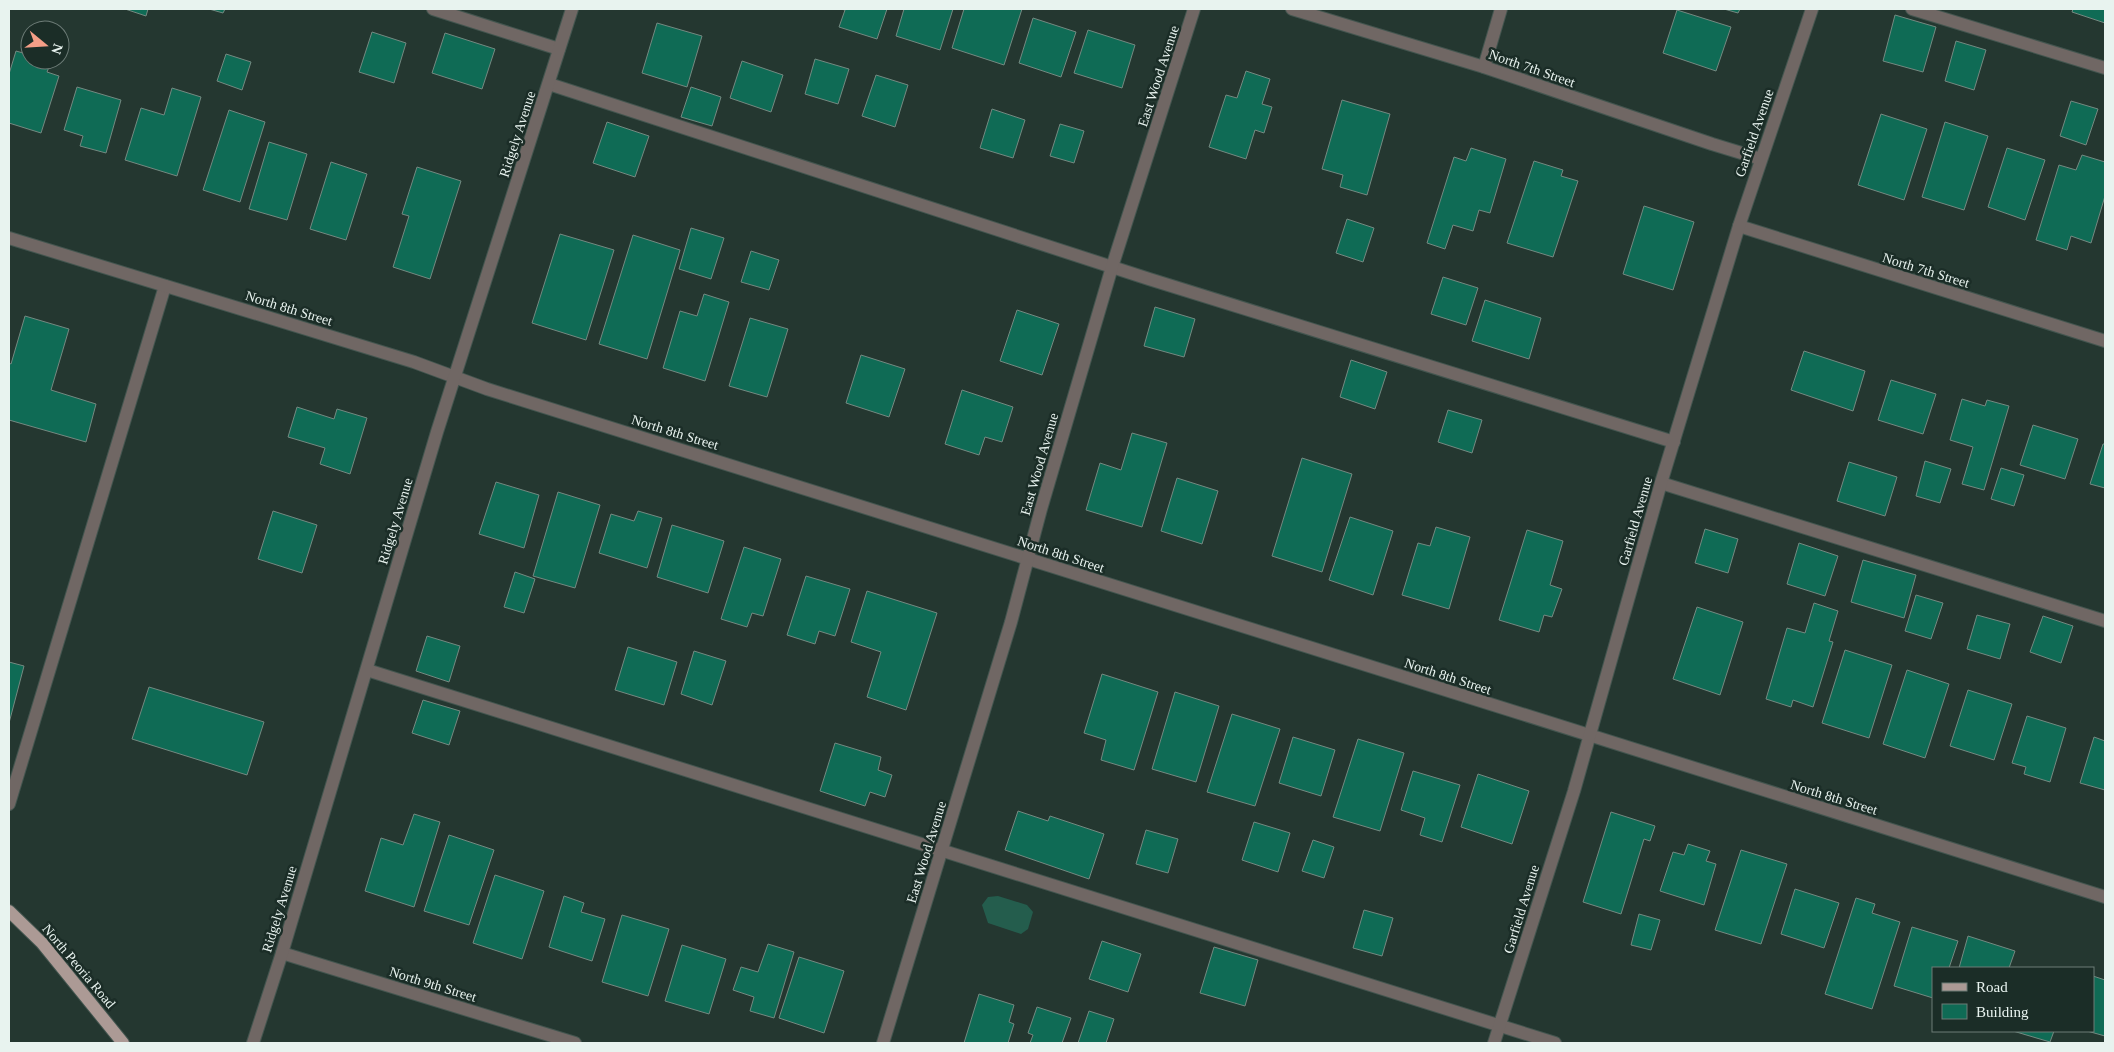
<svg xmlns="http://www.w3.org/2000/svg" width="2114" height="1052" font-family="Georgia,serif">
<rect width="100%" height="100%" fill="#243730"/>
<!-- water -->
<polygon fill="#245d4d" points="998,896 1027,905 1033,912 1028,929 1021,934 988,923 982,905 988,897"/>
<!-- building -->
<g fill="#0f6b55" stroke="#748981">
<polygon points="125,9 148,9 146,16"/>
<polygon points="209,9 225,9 223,13"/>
<polygon points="841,9 887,9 877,39 839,27 845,10"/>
<polygon points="904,9 953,9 940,50 896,36"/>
<polygon points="964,9 1022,9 1004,65 952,48"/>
<polygon points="1724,9 1740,9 1738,13"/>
<polygon points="2073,9 2105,9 2105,23 2072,12"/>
<polygon points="1677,10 1731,27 1716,71 1663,53"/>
<polygon points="1895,15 1936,27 1923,72 1883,61"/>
<polygon points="1033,18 1076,32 1061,77 1019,63"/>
<polygon points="657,23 702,36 687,87 642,73"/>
<polygon points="1088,30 1135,45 1122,88 1074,73"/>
<polygon points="372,32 406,43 394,83 359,72"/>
<polygon points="445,33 495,49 482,89 432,73"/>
<polygon points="1956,41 1986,50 1974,90 1945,81"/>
<polygon points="16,51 30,55 30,60 51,62 47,72 59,76 41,133 9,123 9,74"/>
<polygon points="226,54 251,62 242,90 217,81"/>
<polygon points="815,59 849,69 838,104 805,94"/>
<polygon points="742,61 783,75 771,112 730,98"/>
<polygon points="1246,71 1270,79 1262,104 1272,107 1264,133 1255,130 1246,159 1209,147 1226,95 1237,98"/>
<polygon points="876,75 908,85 895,127 862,116"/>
<polygon points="77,87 121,100 106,153 80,146 83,136 64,130"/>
<polygon points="691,87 721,97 712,126 681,117"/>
<polygon points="172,88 201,97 177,176 125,160 141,108 164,115"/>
<polygon points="1342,100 1390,114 1367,195 1340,187 1343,175 1322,169"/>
<polygon points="2071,101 2098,109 2086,145 2060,136"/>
<polygon points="992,109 1025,120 1013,158 980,148"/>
<polygon points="229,110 265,122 240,202 203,190"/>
<polygon points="1881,114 1927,129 1904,200 1858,185"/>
<polygon points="607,122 649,136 635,177 593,163"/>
<polygon points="1945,122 1988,136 1964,210 1922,197"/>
<polygon points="1060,124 1084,131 1074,163 1050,156"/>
<polygon points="269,142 307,154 287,220 249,209"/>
<polygon points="1471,148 1506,159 1490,213 1479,210 1473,231 1453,225 1445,249 1427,243 1454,157 1466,161"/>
<polygon points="2007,148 2045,160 2025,220 1988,207"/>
<polygon points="2082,155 2105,162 2105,196 2091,243 2071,236 2067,250 2036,240 2059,165 2076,170"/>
<polygon points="1534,161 1563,170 1561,176 1578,181 1553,257 1507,243"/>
<polygon points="331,162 367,174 346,240 310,229"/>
<polygon points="417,167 461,181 430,279 393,267 409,216 402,214"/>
<polygon points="1644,206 1694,222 1673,290 1623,274"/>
<polygon points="1347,219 1374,228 1363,262 1336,253"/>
<polygon points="691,228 724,238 711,279 679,269"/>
<polygon points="560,234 614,250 586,340 532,323"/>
<polygon points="633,235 680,250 647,359 599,344"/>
<polygon points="751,251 779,260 769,290 741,282"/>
<polygon points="1443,277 1478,288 1466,325 1431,314"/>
<polygon points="704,294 729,302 705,381 663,368 680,311 697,316"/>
<polygon points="1485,300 1541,318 1529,359 1472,341"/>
<polygon points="1155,307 1195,319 1184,357 1144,346"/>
<polygon points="1017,310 1059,324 1042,375 1000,361"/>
<polygon points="25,316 69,329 51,390 96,404 86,442 9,420 9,363 11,364"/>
<polygon points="750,318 788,329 767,397 729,386"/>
<polygon points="1804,351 1865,371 1853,411 1791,390"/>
<polygon points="861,355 905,369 889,417 846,403"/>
<polygon points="1351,360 1387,372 1375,409 1340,397"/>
<polygon points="1891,380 1936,394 1923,434 1878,420"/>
<polygon points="962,390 1013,407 1002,442 985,437 979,455 945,444"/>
<polygon points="1962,399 1985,406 1987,400 2009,406 1984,490 1962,484 1973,447 1950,440"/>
<polygon points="297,407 334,419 337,409 367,418 350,474 320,464 325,448 288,437"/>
<polygon points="1448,410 1482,420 1472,453 1438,442"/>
<polygon points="2033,425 2078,439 2065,479 2020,465"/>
<polygon points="1132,433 1167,443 1142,527 1086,510 1100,463 1121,470"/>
<polygon points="2103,444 2105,444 2105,488 2090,484"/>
<polygon points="1302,458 1352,474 1322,572 1272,556"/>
<polygon points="1925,461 1951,469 1940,503 1916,496"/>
<polygon points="1849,462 1897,477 1885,516 1837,501"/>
<polygon points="2001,468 2024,475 2014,506 1991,499"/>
<polygon points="1177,478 1218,491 1202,544 1161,531"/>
<polygon points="496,482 539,495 524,548 479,534"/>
<polygon points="558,492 600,505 575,588 533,576"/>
<polygon points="273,511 317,525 302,573 258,559"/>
<polygon points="638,511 662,518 647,568 599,553 611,514 634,521"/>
<polygon points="1350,517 1393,531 1373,595 1329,580"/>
<polygon points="672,525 724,541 708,593 657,577"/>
<polygon points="1436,527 1470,537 1449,609 1402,595 1418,543 1430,546"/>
<polygon points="1705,529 1738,539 1728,573 1695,563"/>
<polygon points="1527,530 1563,541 1550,585 1562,589 1552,617 1544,615 1539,632 1499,620"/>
<polygon points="1799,543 1838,556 1825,596 1787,584"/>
<polygon points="744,547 781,559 763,616 752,613 747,627 721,619"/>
<polygon points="1863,560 1916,575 1904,618 1851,602"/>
<polygon points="515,572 535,579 524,613 504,607"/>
<polygon points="806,576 850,589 835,636 819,631 815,644 787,635"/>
<polygon points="867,591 937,613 906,710 867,697 881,652 851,642"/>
<polygon points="1916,595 1943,603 1931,639 1905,631"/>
<polygon points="1814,603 1838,611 1829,641 1833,642 1813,707 1793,700 1791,707 1766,699 1787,628 1805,633"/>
<polygon points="1697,607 1743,622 1720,695 1673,679"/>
<polygon points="1977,615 2010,624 2000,659 1967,649"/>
<polygon points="2043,616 2073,626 2061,663 2030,652"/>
<polygon points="427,636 460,646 449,682 416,671"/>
<polygon points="628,647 677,662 664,705 615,690"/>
<polygon points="1845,650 1892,665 1869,738 1822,723"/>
<polygon points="694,651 726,661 712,705 681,694"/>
<polygon points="9,662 24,666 9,723"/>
<polygon points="1907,670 1949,684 1925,758 1883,744"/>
<polygon points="1102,674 1158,692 1134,770 1101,760 1106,740 1084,733"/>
<polygon points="149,687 264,722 247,775 132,739"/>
<polygon points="1968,690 2012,704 1994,760 1950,746"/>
<polygon points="1175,692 1219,706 1196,782 1152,769"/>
<polygon points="423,700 460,711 449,745 412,733"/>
<polygon points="1232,714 1280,729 1255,806 1207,792"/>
<polygon points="2027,716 2066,728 2050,782 2024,774 2026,767 2012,763"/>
<polygon points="1293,737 1335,750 1321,796 1279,783"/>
<polygon points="2094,737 2105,741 2105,790 2080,783"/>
<polygon points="1358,739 1404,753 1380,831 1333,817"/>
<polygon points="835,743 881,757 878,770 892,775 885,797 870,792 865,806 820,791"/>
<polygon points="1413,771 1460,785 1442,842 1420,835 1425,818 1401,810"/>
<polygon points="1478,774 1529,791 1512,844 1461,827"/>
<polygon points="1018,811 1048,821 1050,816 1104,834 1089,879 1005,850"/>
<polygon points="1611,812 1655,826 1650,841 1644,839 1621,914 1583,902"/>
<polygon points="414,814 440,822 414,907 365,891 381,838 403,845"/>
<polygon points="1254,822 1290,833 1278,872 1242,860"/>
<polygon points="1146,830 1178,839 1168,873 1136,864"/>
<polygon points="449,835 494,850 469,925 424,911"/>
<polygon points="1313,840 1334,847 1324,878 1302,871"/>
<polygon points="1688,844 1710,851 1706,861 1716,864 1704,905 1660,891 1673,852 1684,855"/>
<polygon points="1741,850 1787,864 1761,944 1715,930"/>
<polygon points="495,875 544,891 522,959 473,943"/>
<polygon points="1795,889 1839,903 1824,948 1781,934"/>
<polygon points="564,896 584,903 581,912 605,919 592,961 549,947"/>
<polygon points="1856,898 1875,904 1872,913 1900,922 1872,1009 1825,994"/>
<polygon points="1364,910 1393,918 1382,956 1353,948"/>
<polygon points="1639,914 1660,920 1651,950 1631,945"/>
<polygon points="622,915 669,929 648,996 602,982"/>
<polygon points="1912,927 1958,941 1949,968 1933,968 1933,998 1894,986"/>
<polygon points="1968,936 2015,951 2009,968 1959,968"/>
<polygon points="1102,941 1141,954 1128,992 1089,979"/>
<polygon points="768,944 794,952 774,1018 750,1011 754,997 733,990 741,967 758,972"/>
<polygon points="682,945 726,959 709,1014 665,1001"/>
<polygon points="1214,947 1258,960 1245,1006 1200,993"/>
<polygon points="799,957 844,971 824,1033 779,1018"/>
<polygon points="2093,976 2105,980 2105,1036 2087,1031 2093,1031"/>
<polygon points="979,994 1014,1005 1009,1022 1014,1024 1008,1043 964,1043"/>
<polygon points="1037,1007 1071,1018 1062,1043 1030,1043 1033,1035 1028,1033"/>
<polygon points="1089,1011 1114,1019 1106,1043 1078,1043"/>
<polygon points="2013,1031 2054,1031 2050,1042"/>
</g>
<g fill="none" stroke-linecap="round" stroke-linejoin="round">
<!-- lane casing -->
<g stroke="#43554f" stroke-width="14">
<g id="lane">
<polyline points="433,9 559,49"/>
<polyline points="1912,9 2105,68"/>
<polyline points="1484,67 1501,9"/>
<polyline points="549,84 1149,279 1674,442"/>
<polyline points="1661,483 2105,621"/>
<polyline points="367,670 1555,1043"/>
<polyline points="9,804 165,286"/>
</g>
</g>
<!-- street casing -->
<g stroke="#43554f" stroke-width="14">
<g id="street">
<polyline points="1292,9 1484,67 1712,144 1761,159"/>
<polyline points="1739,226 2105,341"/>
<polyline points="9,238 414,362 487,389 2105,897"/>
<polyline points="282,953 575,1043"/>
<polyline points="253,1043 282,953 437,432 572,9"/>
<polyline points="883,1043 1011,622 1041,509 1112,267 1194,9"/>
<polyline points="1494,1043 1574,791 1661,483 1739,226 1812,9"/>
</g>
</g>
<!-- primary casing -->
<g stroke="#43554f" stroke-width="14">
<polyline id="primary" points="9,911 42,943 123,1043"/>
</g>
<!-- lane -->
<use href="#lane" stroke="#706764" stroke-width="12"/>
<!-- street -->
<use href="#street" stroke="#706764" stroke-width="12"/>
<!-- primary -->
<use href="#primary" stroke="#ac9a95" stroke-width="12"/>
</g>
<g text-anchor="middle" stroke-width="5" stroke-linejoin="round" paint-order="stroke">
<!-- street labels -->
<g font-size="14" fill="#e8f3ef" stroke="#1b2d27">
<text transform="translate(1532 68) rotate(19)" y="5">North 7th Street</text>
<text transform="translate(1158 76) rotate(-72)" y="5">East Wood Avenue</text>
<text transform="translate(1754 133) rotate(-71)" y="5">Garfield Avenue</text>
<text transform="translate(517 134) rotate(-72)" y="5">Ridgely Avenue</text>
<text transform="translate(1926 270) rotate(17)" y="5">North 7th Street</text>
<text transform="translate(289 308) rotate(17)" y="5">North 8th Street</text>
<text transform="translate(675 432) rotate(17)" y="5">North 8th Street</text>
<text transform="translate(1039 464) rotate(-74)" y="5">East Wood Avenue</text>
<text transform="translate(395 521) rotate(-73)" y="5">Ridgely Avenue</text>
<text transform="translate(1635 521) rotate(-74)" y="5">Garfield Avenue</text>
<text transform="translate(1061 554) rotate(18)" y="5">North 8th Street</text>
<text transform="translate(1448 676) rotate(18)" y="5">North 8th Street</text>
<text transform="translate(1834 797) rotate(17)" y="5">North 8th Street</text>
<text transform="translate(926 852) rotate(-73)" y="5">East Wood Avenue</text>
<text transform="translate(279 909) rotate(-73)" y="5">Ridgely Avenue</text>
<text transform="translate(1521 909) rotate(-73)" y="5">Garfield Avenue</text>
<text transform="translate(79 966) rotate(50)" y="5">North Peoria Road</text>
<text transform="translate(433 984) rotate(17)" y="5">North 9th Street</text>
</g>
</g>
<!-- border -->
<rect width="2114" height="1052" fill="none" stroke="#e8f3ef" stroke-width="20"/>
<!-- legend -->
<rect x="1932" y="967" width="162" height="65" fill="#1b2d27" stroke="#6d7c77"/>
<rect x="1942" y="983" width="25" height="8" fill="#ac9a95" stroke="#6d7c77"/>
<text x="1976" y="992" font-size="15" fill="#e8f3ef">Road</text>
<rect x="1942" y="1004" width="25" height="15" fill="#0f6b55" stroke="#6d7c77"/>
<text x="1976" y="1017" font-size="15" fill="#e8f3ef">Building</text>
<!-- north arrow -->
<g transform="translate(45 45) rotate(108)"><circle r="24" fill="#1b2d27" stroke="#6d7c77"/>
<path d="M0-4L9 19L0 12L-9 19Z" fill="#f49e87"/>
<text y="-8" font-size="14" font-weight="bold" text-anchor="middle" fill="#e8f3ef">N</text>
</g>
</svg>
